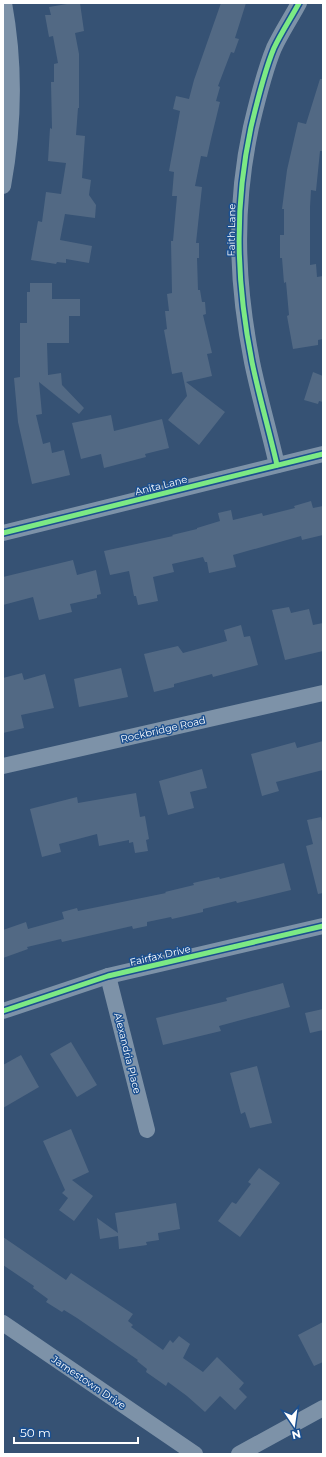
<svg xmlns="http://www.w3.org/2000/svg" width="326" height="1457" font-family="Montserrat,sans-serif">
<rect width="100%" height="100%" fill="#365274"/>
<!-- building -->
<g fill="#526984">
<polygon points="73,3 80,3 84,31 75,33 79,54 79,108 78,108 76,135 85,136 82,178 91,180 89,195 96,205 95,218 65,214 60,240 92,246 89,263 66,259 66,263 57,262 56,264 31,260 38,221 42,222 46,192 61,194 66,163 48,161 50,128 52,129 51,82 54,82 54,64 58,63 53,36 49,37 45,15 51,15 49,7"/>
<polygon points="221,3 246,3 235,38 239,39 234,53 231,52 218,86 220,87 216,101 220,102 211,139 207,157 201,156 195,186 202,187 196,243 199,243 199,258 197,258 198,290 200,290 202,302 205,302 206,314 203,315 212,353 207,354 212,376 186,382 225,412 199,445 168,420 187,396 182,372 172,374 164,330 167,329 165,311 169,311 167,294 172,293 171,241 173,241 177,196 172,196 174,172 169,171 180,111 173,109 176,96 189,99 194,80"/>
<polygon points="320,79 323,79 323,151 320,151 316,191 311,190 310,207 310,265 316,264 317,277 323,276 323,339 318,340 318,345 293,349 287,316 289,315 286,282 284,283 282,258 280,258 280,235 284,235 284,209 282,209 287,170 298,122 306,124"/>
<polygon points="30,283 52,283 52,299 80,299 80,316 69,316 69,343 47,343 48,375 61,373 62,385 84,408 79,414 39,382 42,414 36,415 43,444 50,442 52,453 64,450 70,475 32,484 18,422 14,378 20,377 20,323 27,323 27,292 30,292"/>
<polygon points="313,372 323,376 323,402 319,401 318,404 304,400"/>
<polygon points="111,415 114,431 162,419 169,448 145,454 146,457 104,468 101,454 81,459 72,423"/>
<polygon points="311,501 313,508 323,506 323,535 302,540 301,536 233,555 236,567 209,573 207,562 205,562 203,557 172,564 174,572 153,577 158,601 138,605 136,596 134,596 129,571 110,575 104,551 173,536 172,535 197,529 197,528 220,521 218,513 231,510 233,520 262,513 263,516 295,508 294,506"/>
<polygon points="73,560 77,575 96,570 101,594 97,595 97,598 70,604 72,612 39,620 33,597 3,605 3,577"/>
<polygon points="289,607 291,613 309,609 313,625 323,623 323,651 285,660 272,610"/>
<polygon points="241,625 244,637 250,636 258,665 213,677 212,674 174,684 174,687 154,692 144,654 178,646 183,653 227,641 224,630"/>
<polygon points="121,668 128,697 79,707 74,679"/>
<polygon points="22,673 24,680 45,674 54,708 21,715 24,728 3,733 3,678"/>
<polygon points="323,741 323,770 276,782 279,791 262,796 251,754 295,742 297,748"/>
<polygon points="202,769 207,788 190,792 194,808 168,815 159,781"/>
<polygon points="136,793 140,817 145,816 149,839 146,840 148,851 135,853 133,842 129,843 129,840 99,846 97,834 59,844 61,852 42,857 30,809 77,797 78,803"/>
<polygon points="321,817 323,826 323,893 318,894 306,846 313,844 307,820"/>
<polygon points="284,863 291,890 237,903 236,901 203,909 203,912 172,919 171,917 147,922 147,926 133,929 132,926 62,942 61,939 27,947 28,949 3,958 3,930 26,922 28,929 64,919 62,912 77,908 78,911 166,893 165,892 194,885 193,883 219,877 220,879"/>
<polygon points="283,983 290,1007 219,1026 221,1031 163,1045 156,1018 227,1001 226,998"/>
<polygon points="323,1009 323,1030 310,1033 305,1013"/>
<polygon points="71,1042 97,1085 77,1097 50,1054"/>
<polygon points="21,1055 39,1087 3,1108 3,1065"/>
<polygon points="257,1066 272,1123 250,1128 245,1112 241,1114 230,1073"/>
<polygon points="71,1129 89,1172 72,1180 93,1196 74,1221 59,1210 68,1198 62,1193 65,1190 43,1141"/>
<polygon points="259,1168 280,1183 240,1237 218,1221 232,1202 236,1204 251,1184 248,1182"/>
<polygon points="176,1203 180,1229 158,1233 159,1240 146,1242 147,1245 119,1249 118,1236 100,1239 97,1218 118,1233 115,1213"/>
<polygon points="3,1237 66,1280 71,1273 133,1314 128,1321 133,1325 131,1327 163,1350 170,1340 173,1343 179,1336 190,1344 183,1358 203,1372 217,1357 244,1383 239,1389 247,1397 235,1410 220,1396 205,1412 187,1396 168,1382 166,1386 146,1372 147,1369 137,1361 138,1360 77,1318 64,1310 62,1312 46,1302 48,1299 33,1288 34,1286 3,1265"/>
<polygon points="323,1322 323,1362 314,1366 298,1335"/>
</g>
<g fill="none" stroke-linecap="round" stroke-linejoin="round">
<!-- minor -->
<g stroke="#7d92a8" stroke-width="16">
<path d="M3,186C14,126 15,63 4,3"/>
<path d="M277,465C269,430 259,396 252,362C236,281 234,207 251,127C257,102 264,72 274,48C281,33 291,18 299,3"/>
<polyline points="3,533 323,454"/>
<polyline points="3,766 323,693"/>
<polyline points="108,976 147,1130"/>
<polyline points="3,1011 108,976 323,926"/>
<polyline points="3,1323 195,1454"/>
<polyline points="239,1454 323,1408"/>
</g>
<!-- cycleway casing -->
<g stroke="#1b4f8f" stroke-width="8">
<g id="cycleway">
<path d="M277,465C269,430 259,396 252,362C236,281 234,207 251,127C257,102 264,72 274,48C281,33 291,18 299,3"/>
<polyline points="3,533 323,454"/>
<polyline points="3,1011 108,976 323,926"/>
</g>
</g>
<!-- cycleway -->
<use href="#cycleway" stroke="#7ce984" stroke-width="5"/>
</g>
<g text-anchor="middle" stroke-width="3" stroke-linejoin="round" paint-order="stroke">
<!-- street labels -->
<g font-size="10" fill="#fff" stroke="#1b4f8f">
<text transform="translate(231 230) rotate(-89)" y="4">Faith Lane</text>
<text transform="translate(161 485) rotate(-14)" y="4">Anita Lane</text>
<text transform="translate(163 729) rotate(-13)" y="4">Rockbridge Road</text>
<text transform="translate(160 955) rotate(-13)" y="4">Fairfax Drive</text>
<text transform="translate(128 1053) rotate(76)" y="4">Alexandria Place</text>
<text transform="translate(89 1382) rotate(34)" y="4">Jamestown Drive</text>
</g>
</g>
<!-- border -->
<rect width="326" height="1457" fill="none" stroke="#ffffff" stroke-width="8"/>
<!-- north arrow -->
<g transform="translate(294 1425) rotate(167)" stroke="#1b4f8f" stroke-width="3" paint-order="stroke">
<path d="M0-3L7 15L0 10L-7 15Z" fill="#ffffff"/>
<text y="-6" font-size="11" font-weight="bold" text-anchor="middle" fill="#ffffff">N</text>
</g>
<!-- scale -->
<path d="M14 1437v6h124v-6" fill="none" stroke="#ffffff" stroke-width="2"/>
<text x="20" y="1437" font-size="12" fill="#ffffff" stroke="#1b4f8f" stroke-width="3" paint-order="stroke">50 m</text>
</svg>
